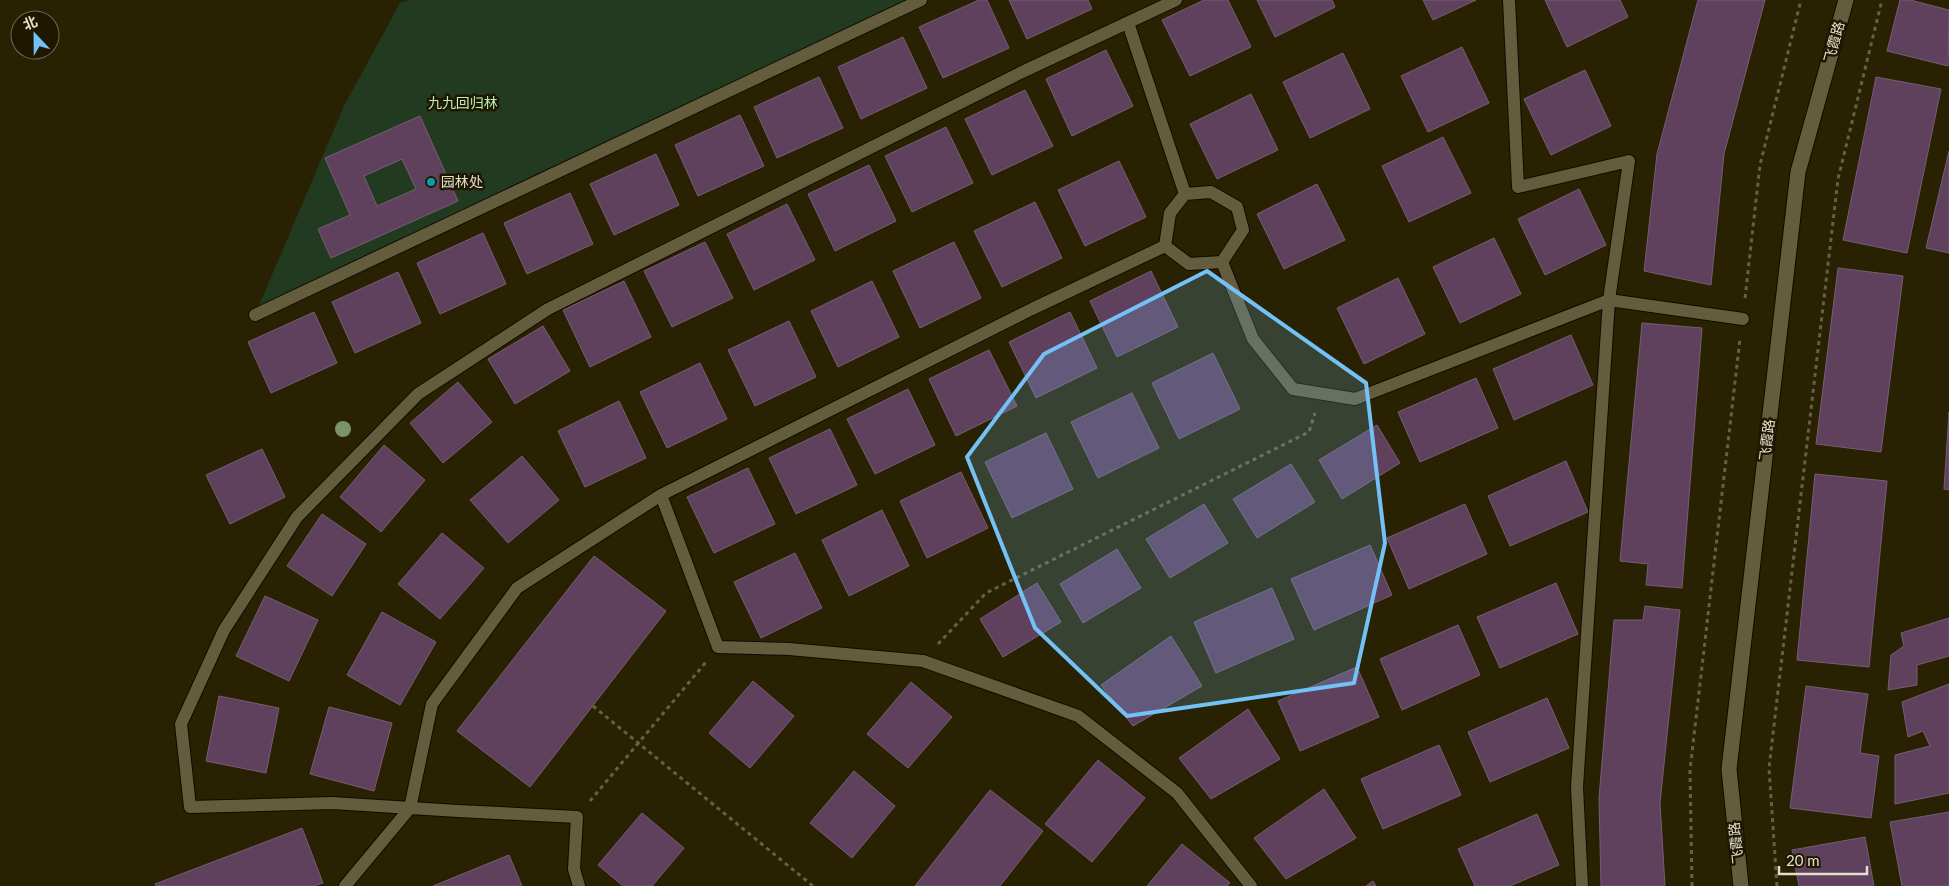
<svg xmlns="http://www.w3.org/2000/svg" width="1949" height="886" font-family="Lato,'Noto Sans SC',sans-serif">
<rect width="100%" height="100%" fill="#292202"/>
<!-- green -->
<polygon fill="#223b20" points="408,0 921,0 255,315 344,106 400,3"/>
<!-- building -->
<g fill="#5f405d" stroke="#775d75" fill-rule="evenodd">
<polygon points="979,0 987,0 1009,48 943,78 919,27"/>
<polygon points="1009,0 1088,0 1092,9 1027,39"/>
<polygon points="1204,0 1228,0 1251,47 1190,76 1162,20"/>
<polygon points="1257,0 1332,0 1335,7 1275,37"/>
<polygon points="1423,0 1476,0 1433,20"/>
<polygon points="1545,0 1620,0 1628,17 1567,47"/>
<polygon points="1698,0 1765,0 1724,154 1711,285 1644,271 1657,154"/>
<polygon points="1900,0 1910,0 1949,10 1948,66 1887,51"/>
<polygon points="903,37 927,88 861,119 838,67"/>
<polygon points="1462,47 1489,103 1428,132 1401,76"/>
<polygon points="1106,50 1133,106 1072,136 1046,79"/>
<polygon points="1343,53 1370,109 1310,138 1283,82"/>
<polygon points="1585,70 1611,126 1551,155 1524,99"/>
<polygon points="819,77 843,128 777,158 754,107"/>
<polygon points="1876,77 1941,89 1907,253 1843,240"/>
<polygon points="1025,90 1053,146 992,175 965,119"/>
<polygon points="1251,94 1278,150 1217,179 1190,124"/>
<polygon points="740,115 764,166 698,196 675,145"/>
<path d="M420,116L458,201L331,258L318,229L350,215L325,158ZM402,159L416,189L377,206L364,176Z"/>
<polygon points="946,127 973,183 912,212 885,156"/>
<polygon points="1443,137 1471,193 1409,222 1382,166"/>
<polygon points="1949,151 1949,253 1926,248"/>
<polygon points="656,154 679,205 614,235 590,184"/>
<polygon points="1119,161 1146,217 1085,246 1058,190"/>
<polygon points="869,165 896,221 835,251 808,194"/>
<polygon points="1317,184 1345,240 1284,269 1257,214"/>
<polygon points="1579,189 1606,245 1545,275 1518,219"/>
<polygon points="570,193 593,244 527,274 504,223"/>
<polygon points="1035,202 1062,258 1002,287 974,231"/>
<polygon points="787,204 815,260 754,290 727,234"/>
<polygon points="483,233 506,284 440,314 417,263"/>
<polygon points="1494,238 1521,294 1460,323 1433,267"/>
<polygon points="705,242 733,298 672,327 644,271"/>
<polygon points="954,242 981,298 920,328 893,271"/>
<polygon points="1838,268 1903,276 1881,452 1816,444"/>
<polygon points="1151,271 1178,327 1117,357 1090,301"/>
<polygon points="398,272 421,323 355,353 332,302"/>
<polygon points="1398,278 1425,334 1364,364 1337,308"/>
<polygon points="624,281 651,337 590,367 563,310"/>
<polygon points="872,281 899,337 838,367 811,311"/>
<polygon points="314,312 337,363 271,393 248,342"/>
<polygon points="1070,312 1097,368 1036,398 1009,342"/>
<polygon points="789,321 816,377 755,406 728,350"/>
<polygon points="1642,323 1702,328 1682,588 1646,585 1648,564 1620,561"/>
<polygon points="543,326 570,371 515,404 488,359"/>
<polygon points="1571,335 1593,385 1514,420 1493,369"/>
<polygon points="989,350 1017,406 956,436 929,379"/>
<polygon points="1213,353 1240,409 1179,439 1152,383"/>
<polygon points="700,363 727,419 667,448 640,392"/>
<polygon points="1476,378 1498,428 1420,462 1398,412"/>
<polygon points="458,382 492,422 443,463 410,423"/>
<polygon points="908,389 935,445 875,474 847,419"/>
<polygon points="1132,393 1159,448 1098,478 1071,422"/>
<polygon points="619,401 646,458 585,487 558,431"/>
<polygon points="1949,412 1949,490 1944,489"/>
<polygon points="1377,425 1400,463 1342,499 1319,460"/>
<polygon points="830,429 857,485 796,514 769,458"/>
<polygon points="1046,433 1073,489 1012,518 985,462"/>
<polygon points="384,445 425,480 381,532 340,497"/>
<polygon points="262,449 285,497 230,524 206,475"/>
<polygon points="522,456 559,500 508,543 470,500"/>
<polygon points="1566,461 1588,512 1510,546 1488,496"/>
<polygon points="1291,464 1315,502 1257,538 1233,499"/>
<polygon points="748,468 775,524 714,553 687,497"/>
<polygon points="961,472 988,528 927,558 900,501"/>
<polygon points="1815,474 1887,481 1869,667 1797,660"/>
<polygon points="1204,504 1228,543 1170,578 1146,539"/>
<polygon points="1465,504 1487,554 1409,589 1387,538"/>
<polygon points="882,510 909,566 849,596 822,540"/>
<polygon points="322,514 366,544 332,596 287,566"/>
<polygon points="442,533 484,568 440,619 398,584"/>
<polygon points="1370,545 1392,595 1314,630 1291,579"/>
<polygon points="1117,549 1141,588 1083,623 1060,584"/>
<polygon points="795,553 822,608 761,638 734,582"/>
<polygon points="594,556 666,611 530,787 457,731"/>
<polygon points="1037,583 1061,622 1003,657 980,619"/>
<polygon points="1556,583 1578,634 1500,668 1477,617"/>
<polygon points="1272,588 1294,639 1216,673 1194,622"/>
<polygon points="265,596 318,620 289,681 236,656"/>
<polygon points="1645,606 1680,610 1660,803 1665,886 1601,886 1599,798 1614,620 1643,620"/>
<polygon points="382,612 436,642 400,705 347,675"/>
<polygon points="1949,618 1949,656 1917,665 1917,685 1888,690 1891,655 1904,646 1901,633"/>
<polygon points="1458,625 1480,675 1402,710 1380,659"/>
<polygon points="1171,636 1202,686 1133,726 1101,685"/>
<polygon points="1357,667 1379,717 1300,751 1278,701"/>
<polygon points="753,681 794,716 750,768 709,733"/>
<polygon points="911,682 952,717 908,768 867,734"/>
<polygon points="1949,684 1949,793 1895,804 1895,755 1930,746 1923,731 1908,737 1902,702"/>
<polygon points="1806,686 1868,694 1860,753 1879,756 1871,818 1790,808"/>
<polygon points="219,696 279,708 266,773 206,761"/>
<polygon points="1547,698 1569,748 1490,782 1468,732"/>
<polygon points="329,707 392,723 374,791 310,774"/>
<polygon points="1248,709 1280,759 1211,799 1179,758"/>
<polygon points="1439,745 1461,795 1383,829 1361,779"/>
<polygon points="1098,760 1145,798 1092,862 1045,824"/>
<polygon points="854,771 895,806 852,858 810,823"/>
<polygon points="1324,789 1356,838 1286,879 1254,838"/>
<polygon points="990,790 1043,831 1000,886 915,886"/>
<polygon points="1949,812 1949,886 1902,886 1890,822"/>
<polygon points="642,813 684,848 652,886 623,886 598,865"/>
<polygon points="1537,814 1559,865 1510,886 1475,886 1458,849"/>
<polygon points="302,828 323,883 314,886 156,886 155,884"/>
<polygon points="1865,837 1874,886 1799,886 1792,850"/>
<polygon points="1182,844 1230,883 1227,886 1147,886"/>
<polygon points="509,855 522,886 433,886"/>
<polygon points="1373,881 1376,886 1366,886"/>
</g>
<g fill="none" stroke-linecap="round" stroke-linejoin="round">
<!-- lane casing -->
<g stroke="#100b00" stroke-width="14">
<g id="lane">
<polyline points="1509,0 1518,187 1629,161 1609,300 1577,787 1582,886"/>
<polyline points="1128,23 1185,194 1170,213 1165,246 1189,264 1222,262 1243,230 1237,207 1211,192 1185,194"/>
<polyline points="1222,262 1253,339 1293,389 1355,399 1609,300 1743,319"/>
<polyline points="255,315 921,0"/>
<polyline points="661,495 718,647 789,649 923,661 1078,716 1177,793 1251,886"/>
<polyline points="345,886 410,808 432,704 517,588 661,495 1032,309 1165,246"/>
<polyline points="579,886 574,869 577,817 458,811 332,803 190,807 181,724 224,630 297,517 418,394 548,309 1020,73 1176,0"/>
</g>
</g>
<!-- secondary casing -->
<g stroke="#100b00" stroke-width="17">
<polyline id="secondary" points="1741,886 1729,769 1798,172 1846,0"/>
</g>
<!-- path -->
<g stroke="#666045" stroke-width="3" stroke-dasharray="4 4" stroke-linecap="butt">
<polyline points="1745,298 1760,165 1801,0"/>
<polyline points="938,644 986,593 1309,432 1315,413"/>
<polyline points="593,706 813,886"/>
<polyline points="590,801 706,662"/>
<polyline points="1692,886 1690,770 1740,339"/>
<polyline points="1777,886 1769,768 1838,179 1882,0"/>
</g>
<!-- lane -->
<use href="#lane" stroke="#645d3d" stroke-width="12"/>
<!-- secondary -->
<use href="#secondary" stroke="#645d3d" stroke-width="15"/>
</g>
<!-- trees -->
<circle fill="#7b9467" cx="343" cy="429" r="8"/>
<!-- marked area -->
<path fill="#73c1f6" fill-opacity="0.2" stroke="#73c1f6" stroke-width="4" stroke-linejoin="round" d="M1207,271L1366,383L1385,543L1354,683L1127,716L1035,628L967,457L1044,354Z"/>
<!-- markers -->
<circle fill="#0f9aa8" stroke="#1f1800" stroke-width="2" cx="431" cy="182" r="5"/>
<g text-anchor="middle" stroke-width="5" stroke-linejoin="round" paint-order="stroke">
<!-- street labels -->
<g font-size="14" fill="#e3dfcd" stroke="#1f1800">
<text transform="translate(1834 42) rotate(-75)" y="5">飞霞路</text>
<text transform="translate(1767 440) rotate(-83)" y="5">飞霞路</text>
<text transform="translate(1736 843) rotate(-96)" y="5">飞霞路</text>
</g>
<!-- park labels -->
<g font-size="14" fill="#bef1ba" stroke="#1f1800">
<text x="463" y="108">九九回归林</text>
</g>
<!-- poi labels -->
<g font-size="14" fill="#e3dfcd" stroke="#1f1800" text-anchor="start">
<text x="441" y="187">园林处</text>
</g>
</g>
<!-- north arrow -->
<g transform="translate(35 35) rotate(338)"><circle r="24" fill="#1f1800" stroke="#6d6852"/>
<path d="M0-4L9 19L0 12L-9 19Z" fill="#73c1f6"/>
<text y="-8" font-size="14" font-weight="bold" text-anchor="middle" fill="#e3dfcd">北</text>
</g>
<!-- scale -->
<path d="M1779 866v8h88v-8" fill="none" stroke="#e3dfcd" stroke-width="2.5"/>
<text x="1786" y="866" font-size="15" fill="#e3dfcd" stroke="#1f1800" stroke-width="4" paint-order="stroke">20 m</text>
</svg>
